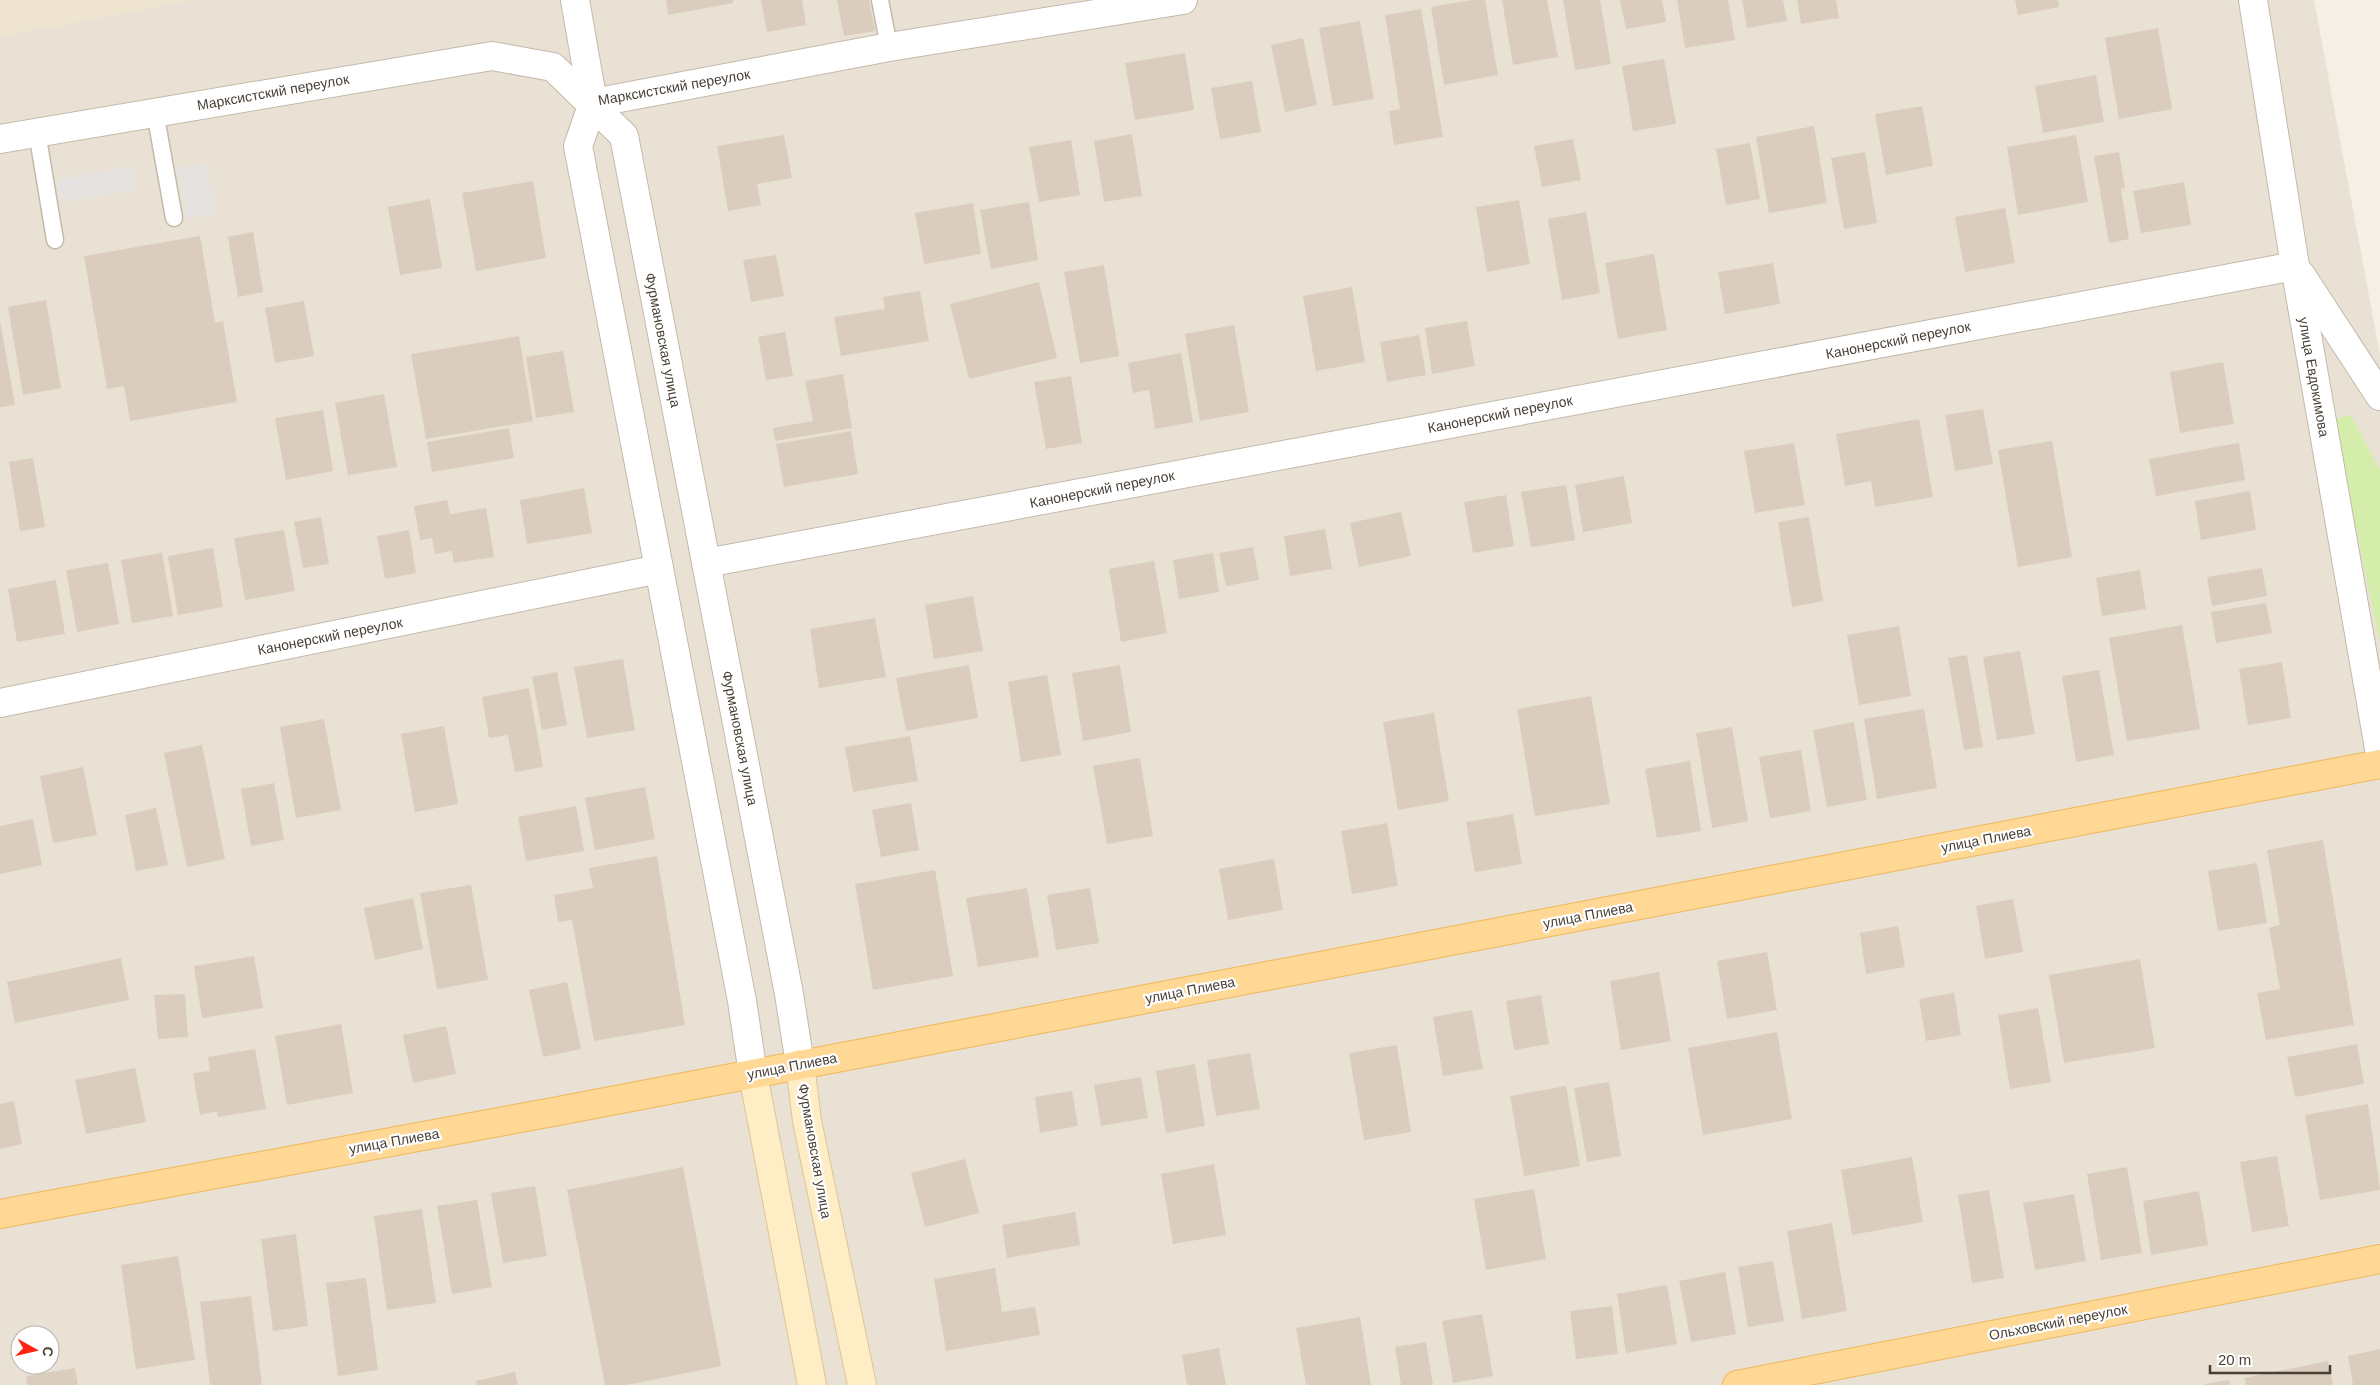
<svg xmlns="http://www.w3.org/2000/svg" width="2380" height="1385" font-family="Helvetica,sans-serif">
<rect width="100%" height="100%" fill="#f5efe6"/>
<!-- residential -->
<path fill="#e9e1d4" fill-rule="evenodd" d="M0,0H2314L2380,355V1385H0ZM20,1335H50V1365H20Z"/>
<!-- education -->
<polygon fill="#efe4cf" points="0,0 193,0 0,37"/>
<!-- green -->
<polygon fill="#d4edab" points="2351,415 2380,470 2380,642 2333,419"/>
<!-- parking -->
<g fill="#e5e2df">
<polygon points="207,163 216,214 186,219 177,168"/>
<polygon points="133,166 137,190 60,203 56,180"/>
</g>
<!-- building -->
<g fill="#dbcdbd">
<polygon points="666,0 733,0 733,3 668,15"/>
<polygon points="761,0 802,0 806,25 767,32"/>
<polygon points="837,0 869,0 875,31 844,36"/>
<polygon points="1472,0 1485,0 1498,75 1444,85 1431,7"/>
<polygon points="1502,0 1547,0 1558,57 1513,65"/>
<polygon points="1563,0 1600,0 1611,64 1575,70"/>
<polygon points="1620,0 1662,0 1666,22 1626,29"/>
<polygon points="1677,0 1728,0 1735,40 1685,48"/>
<polygon points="1742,0 1783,0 1787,21 1747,28"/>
<polygon points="1797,0 1836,0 1839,18 1801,24"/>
<polygon points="2015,0 2058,0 2059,7 2018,15"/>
<polygon points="1421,9 1443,137 1394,145 1389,111 1400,109 1385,15"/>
<polygon points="1360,21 1374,99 1333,106 1319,28"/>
<polygon points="2158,28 2172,109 2119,119 2105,38"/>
<polygon points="1303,38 1317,105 1285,112 1271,45"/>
<polygon points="1185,53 1194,110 1135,120 1125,63"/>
<polygon points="1664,59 1676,124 1633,131 1622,66"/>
<polygon points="2096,75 2104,122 2043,133 2035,86"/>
<polygon points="1252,81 1261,132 1220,139 1211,88"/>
<polygon points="1922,106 1933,166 1886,175 1875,114"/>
<polygon points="1814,126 1827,203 1769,213 1756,137"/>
<polygon points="1132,134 1142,196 1104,202 1094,141"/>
<polygon points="784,135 792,178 757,184 761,205 728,211 717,146"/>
<polygon points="2076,135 2088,202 2018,215 2007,147"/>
<polygon points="1573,139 1581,180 1542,187 1534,146"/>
<polygon points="1071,140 1080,195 1039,202 1029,147"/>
<polygon points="1750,143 1760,199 1726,205 1716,149"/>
<polygon points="1865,152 1877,223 1844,229 1831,158"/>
<polygon points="2119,152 2125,188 2121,189 2129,239 2109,243 2094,156"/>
<polygon points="533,181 546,258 476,271 462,193"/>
<polygon points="2184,182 2191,225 2141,233 2133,191"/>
<polygon points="430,199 442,268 400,275 388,207"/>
<polygon points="1519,200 1530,264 1487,272 1476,207"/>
<polygon points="1029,202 1038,260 991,269 980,210"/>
<polygon points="973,203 981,254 924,264 915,213"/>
<polygon points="2005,208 2015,263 1965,272 1955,217"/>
<polygon points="1586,212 1600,293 1562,300 1548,219"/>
<polygon points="253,232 263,292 238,297 228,237"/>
<polygon points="200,236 215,323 223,321 237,402 130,421 124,386 107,389 84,256"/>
<polygon points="1654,254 1667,330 1618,339 1605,263"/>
<polygon points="776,255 784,296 751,302 743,260"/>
<polygon points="1773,263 1780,304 1725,314 1718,272"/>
<polygon points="1104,265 1119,356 1080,363 1064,272"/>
<polygon points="1039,282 1057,358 969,379 950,304"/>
<polygon points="1352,287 1365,362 1316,371 1303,296"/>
<polygon points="920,291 929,341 841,356 834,317 885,309 883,297"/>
<polygon points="46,300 61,388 23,395 8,307"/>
<polygon points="304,301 314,356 275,363 265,308"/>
<polygon points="0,321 15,405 0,407"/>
<polygon points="1467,321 1475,366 1432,374 1425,328"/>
<polygon points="1234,325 1249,412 1200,421 1185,334"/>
<polygon points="785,332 793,376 766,380 758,337"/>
<polygon points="1419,335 1426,375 1387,382 1380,342"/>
<polygon points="519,336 533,421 426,439 411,354"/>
<polygon points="563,351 574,412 536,418 526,357"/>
<polygon points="1181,353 1193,422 1155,429 1149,390 1133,393 1128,363"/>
<polygon points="2223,362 2234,424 2180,433 2170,372"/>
<polygon points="843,374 852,428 775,441 773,428 813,421 805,381"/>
<polygon points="1071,376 1082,443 1046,449 1034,382"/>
<polygon points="384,394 397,467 348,475 335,403"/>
<polygon points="1983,409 1993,464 1955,471 1945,415"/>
<polygon points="323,410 333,471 286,480 275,418"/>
<polygon points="1919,419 1933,497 1875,507 1871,481 1845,486 1836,434"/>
<polygon points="509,428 514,458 432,472 427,442"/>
<polygon points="851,431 858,474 784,487 776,444"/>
<polygon points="2052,441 2072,557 2018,567 1998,450"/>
<polygon points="1794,443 1805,505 1755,513 1744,451"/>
<polygon points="2239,443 2245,480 2156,496 2149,459"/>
<polygon points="33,458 45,527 20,531 9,462"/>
<polygon points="1624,476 1632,523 1583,532 1575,485"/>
<polygon points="1566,485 1575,540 1531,547 1521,492"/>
<polygon points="584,488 592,533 527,544 520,500"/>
<polygon points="2250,491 2256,530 2201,540 2195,501"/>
<polygon points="1506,495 1514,546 1473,553 1464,502"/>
<polygon points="447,500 450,514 486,508 494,557 454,563 452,551 435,554 432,538 420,540 414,506"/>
<polygon points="1401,512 1411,556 1359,567 1350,523"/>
<polygon points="321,517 329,564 303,568 294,522"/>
<polygon points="1809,517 1823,601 1792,607 1778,522"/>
<polygon points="1325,529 1332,569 1290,576 1284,536"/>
<polygon points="284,530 295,591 245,600 234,538"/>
<polygon points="409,530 416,573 385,579 377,536"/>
<polygon points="1253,547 1259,580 1226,586 1219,553"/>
<polygon points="213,548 223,607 178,615 168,556"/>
<polygon points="162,553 173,616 132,623 121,560"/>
<polygon points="1213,553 1219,592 1179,599 1173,560"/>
<polygon points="1154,561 1167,633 1121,642 1109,569"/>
<polygon points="108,563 119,624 77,632 66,570"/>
<polygon points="2262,568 2267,596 2212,606 2207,577"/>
<polygon points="2140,570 2146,609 2102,616 2096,578"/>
<polygon points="56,580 65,634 17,642 8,589"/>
<polygon points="973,596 983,651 934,659 925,605"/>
<polygon points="2266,603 2272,633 2216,643 2211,612"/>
<polygon points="875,618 886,677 819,688 810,629"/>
<polygon points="2182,625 2200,729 2127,741 2109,638"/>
<polygon points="1899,626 1911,696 1859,705 1847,635"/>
<polygon points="2020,651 2035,734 1997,740 1983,657"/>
<polygon points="1967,655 1983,747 1964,750 1948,658"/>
<polygon points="623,659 635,730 587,738 574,667"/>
<polygon points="2282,662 2291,718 2248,725 2239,669"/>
<polygon points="969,665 978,718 906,731 896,678"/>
<polygon points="1120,665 1131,732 1083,741 1072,673"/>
<polygon points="2099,670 2114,755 2076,762 2062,676"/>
<polygon points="557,672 567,725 542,730 532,677"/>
<polygon points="1047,675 1061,755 1021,762 1008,682"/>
<polygon points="529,688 543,767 515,772 508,735 489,738 482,697"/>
<polygon points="1591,696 1610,804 1535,816 1517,709"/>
<polygon points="1924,709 1937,788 1877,799 1864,719"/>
<polygon points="1434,713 1449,801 1398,810 1383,722"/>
<polygon points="324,719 341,810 296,818 280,727"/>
<polygon points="1854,722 1867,800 1827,807 1813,730"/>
<polygon points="444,726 458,804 415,812 401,734"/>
<polygon points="1732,727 1748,821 1712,828 1696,733"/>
<polygon points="910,736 918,781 853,792 845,747"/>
<polygon points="202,745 225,859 187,867 164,753"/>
<polygon points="1801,750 1811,811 1770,818 1759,757"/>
<polygon points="1140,758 1153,836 1107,844 1093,766"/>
<polygon points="1690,761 1701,831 1657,838 1645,769"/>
<polygon points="83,767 97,835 53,843 40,776"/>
<polygon points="274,783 284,840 251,846 241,789"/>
<polygon points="645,787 655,839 595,850 585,798"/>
<polygon points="911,803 919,850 881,857 872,810"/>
<polygon points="576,806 584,851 526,861 518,817"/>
<polygon points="156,808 168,865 136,871 125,815"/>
<polygon points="1513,814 1522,864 1475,872 1466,822"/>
<polygon points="33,819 42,865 0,874 0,826"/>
<polygon points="1387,823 1398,886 1352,894 1341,831"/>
<polygon points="2323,840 2354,1025 2266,1040 2257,993 2280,989 2269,928 2280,925 2267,850"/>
<polygon points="657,856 685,1025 594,1041 572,920 558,922 554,895 593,888 589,868"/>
<polygon points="1274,859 1283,910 1228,920 1219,869"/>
<polygon points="2257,863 2267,923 2218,931 2208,871"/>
<polygon points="935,870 953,976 873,990 855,884"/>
<polygon points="471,885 488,980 437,989 420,893"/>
<polygon points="1027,888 1039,957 978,967 966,898"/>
<polygon points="1090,888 1099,943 1056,950 1047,895"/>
<polygon points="413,898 423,949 375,960 364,908"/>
<polygon points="2013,899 2023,952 1985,959 1976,906"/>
<polygon points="1898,926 1905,967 1866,974 1860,933"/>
<polygon points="1767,952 1777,1010 1727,1019 1717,961"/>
<polygon points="254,956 263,1008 202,1018 194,966"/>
<polygon points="121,958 129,1000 15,1023 7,982"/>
<polygon points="2140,959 2155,1048 2064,1063 2049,975"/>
<polygon points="1659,972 1671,1041 1621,1050 1610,981"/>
<polygon points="567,982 581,1049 543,1057 529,990"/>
<polygon points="1954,993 1961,1035 1926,1041 1919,999"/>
<polygon points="185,994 188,1037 158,1039 154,995"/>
<polygon points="1541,995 1549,1044 1514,1050 1506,1001"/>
<polygon points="2038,1008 2051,1082 2010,1089 1998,1015"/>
<polygon points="1472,1010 1483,1069 1443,1076 1433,1017"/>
<polygon points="341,1024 353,1093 287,1105 275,1036"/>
<polygon points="446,1026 456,1074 413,1083 403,1035"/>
<polygon points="1777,1032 1792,1119 1703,1135 1688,1048"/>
<polygon points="2357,1044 2364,1084 2295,1097 2287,1057"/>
<polygon points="1397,1045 1411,1132 1364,1140 1349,1053"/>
<polygon points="255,1049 266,1109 218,1117 217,1111 200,1115 193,1073 210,1071 208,1057"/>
<polygon points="1250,1053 1260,1109 1216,1116 1207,1060"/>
<polygon points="1195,1064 1205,1126 1166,1133 1156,1071"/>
<polygon points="135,1068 146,1122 86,1134 75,1080"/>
<polygon points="1141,1077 1148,1118 1101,1126 1094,1085"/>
<polygon points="1609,1082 1621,1156 1587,1162 1574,1088"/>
<polygon points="1566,1086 1580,1166 1524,1176 1510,1096"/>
<polygon points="1072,1091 1078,1126 1040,1133 1035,1097"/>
<polygon points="14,1101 22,1144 0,1149 0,1104"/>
<polygon points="2368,1104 2380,1190 2320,1200 2305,1115"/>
<polygon points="2277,1156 2289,1226 2252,1232 2240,1162"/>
<polygon points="1912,1157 1923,1222 1852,1235 1841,1170"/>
<polygon points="965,1159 979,1213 925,1227 911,1173"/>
<polygon points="1214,1164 1226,1235 1173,1244 1161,1174"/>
<polygon points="683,1167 721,1366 627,1385 605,1385 567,1190"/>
<polygon points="2127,1167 2142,1253 2101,1260 2087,1174"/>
<polygon points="535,1186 547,1256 503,1263 491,1193"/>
<polygon points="1534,1189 1546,1259 1486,1270 1474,1199"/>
<polygon points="1989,1190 2004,1278 1972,1283 1958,1195"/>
<polygon points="2199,1191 2208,1245 2151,1255 2143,1201"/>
<polygon points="2074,1194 2086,1261 2035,1270 2023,1203"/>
<polygon points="477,1200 492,1287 452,1294 437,1206"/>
<polygon points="422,1209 436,1303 387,1310 374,1216"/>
<polygon points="1075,1212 1080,1245 1007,1258 1002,1225"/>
<polygon points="1832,1223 1847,1311 1802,1319 1787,1231"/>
<polygon points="296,1234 308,1326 273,1331 261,1239"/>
<polygon points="178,1256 195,1360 136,1369 121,1265"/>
<polygon points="1773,1261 1784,1321 1748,1327 1738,1267"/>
<polygon points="995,1268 1002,1312 1035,1307 1040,1335 946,1351 934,1279"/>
<polygon points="1725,1272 1736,1334 1691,1342 1679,1281"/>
<polygon points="366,1278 378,1370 338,1376 326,1283"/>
<polygon points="1667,1285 1677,1344 1626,1353 1617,1294"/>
<polygon points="251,1296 262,1385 210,1385 200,1302"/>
<polygon points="1612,1306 1618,1354 1576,1359 1570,1311"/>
<polygon points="1482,1314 1493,1376 1453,1383 1442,1321"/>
<polygon points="1360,1317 1371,1385 1306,1385 1296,1328"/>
<polygon points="1426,1342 1433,1385 1401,1385 1395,1347"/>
<polygon points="1219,1348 1226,1385 1187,1385 1182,1355"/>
<polygon points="2380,1349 2380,1385 2353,1385 2348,1356"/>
<polygon points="2328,1361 2333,1385 2246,1385 2244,1378"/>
<polygon points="75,1368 78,1385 27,1385 26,1376"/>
<polygon points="515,1372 518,1385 477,1385 476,1381"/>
<polygon points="2229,1380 2230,1385 2204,1385 2204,1384"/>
</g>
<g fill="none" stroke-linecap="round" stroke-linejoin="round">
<!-- service casing -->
<g stroke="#c4b9ab" stroke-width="19">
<g id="service">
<polyline points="880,0 889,47"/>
<polyline points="155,112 174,218"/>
<polyline points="37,132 55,240"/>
</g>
</g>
<!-- minor casing -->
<g stroke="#c4b9ab" stroke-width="30">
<g id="minor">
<polyline points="575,0 593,103 889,47 1183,0"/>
<polyline points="2253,0 2295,266 2380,754"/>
<polyline points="2301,275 2380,396"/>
<polyline points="706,563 2295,266"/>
<polyline points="0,703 659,569"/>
</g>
</g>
<!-- tertiary casing -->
<g stroke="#c4b9ab" stroke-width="30">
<g id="tertiary">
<polyline points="593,103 578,146 742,1001 753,1074"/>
<polyline points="0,139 492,56 553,67 624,136 789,994 800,1064"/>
</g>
</g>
<!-- secondary casing -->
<g stroke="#ddc493" stroke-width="30">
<g id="secondary">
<polyline points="800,1064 807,1121 862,1385"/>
<polyline points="753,1074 812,1385"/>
</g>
</g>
<!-- primary casing -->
<g stroke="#efb75a" stroke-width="30">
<g id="primary">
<polyline points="0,1214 553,1112 2380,764"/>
<polyline points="1737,1385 2380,1259"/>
</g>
</g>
<!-- service -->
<use href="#service" stroke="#fff" stroke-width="16"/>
<!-- minor -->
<use href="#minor" stroke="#fff" stroke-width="28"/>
<!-- tertiary -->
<use href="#tertiary" stroke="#fff" stroke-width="28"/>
<!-- secondary -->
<use href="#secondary" stroke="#ffedc6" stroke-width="28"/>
<!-- primary -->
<use href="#primary" stroke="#ffd895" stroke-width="28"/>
</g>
<g text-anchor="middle" stroke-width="4.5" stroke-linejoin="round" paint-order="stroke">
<!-- street labels -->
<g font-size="14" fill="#483f35" stroke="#fff">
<text transform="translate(674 87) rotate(-10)" y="5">Марксистский переулок</text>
<text transform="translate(273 92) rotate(-10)" y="5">Марксистский переулок</text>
<text transform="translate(663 340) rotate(79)" y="5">Фурмановская улица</text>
<text transform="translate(1898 340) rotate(-11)" y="5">Канонерский переулок</text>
<text transform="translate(2314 377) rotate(80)" y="5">улица Евдокимова</text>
<text transform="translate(1500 414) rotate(-11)" y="5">Канонерский переулок</text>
<text transform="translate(1102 489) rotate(-11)" y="5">Канонерский переулок</text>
<text transform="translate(330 636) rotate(-11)" y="5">Канонерский переулок</text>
<text transform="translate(740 738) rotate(79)" y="5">Фурмановская улица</text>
<text transform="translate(1986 839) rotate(-11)" y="5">улица Плиева</text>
<text transform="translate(1588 915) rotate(-11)" y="5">улица Плиева</text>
<text transform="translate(1190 990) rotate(-11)" y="5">улица Плиева</text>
<text transform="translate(792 1066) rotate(-11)" y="5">улица Плиева</text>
<text transform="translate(394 1141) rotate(-10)" y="5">улица Плиева</text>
<text transform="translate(815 1151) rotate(80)" y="5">Фурмановская улица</text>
<text transform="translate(2058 1322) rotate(-11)" y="5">Ольховский переулок</text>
</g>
</g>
<!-- north arrow -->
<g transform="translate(35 1350) rotate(98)"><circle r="24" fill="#ffffff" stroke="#b6b2ae"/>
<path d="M0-4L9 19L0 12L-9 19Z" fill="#ff2413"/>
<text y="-8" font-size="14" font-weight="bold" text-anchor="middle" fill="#483f35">С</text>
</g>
<!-- scale -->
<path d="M2210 1365v8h120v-8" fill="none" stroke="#483f35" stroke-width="2.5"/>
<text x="2218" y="1365" font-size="15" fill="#483f35" stroke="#ffffff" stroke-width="4" paint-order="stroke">20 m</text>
</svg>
